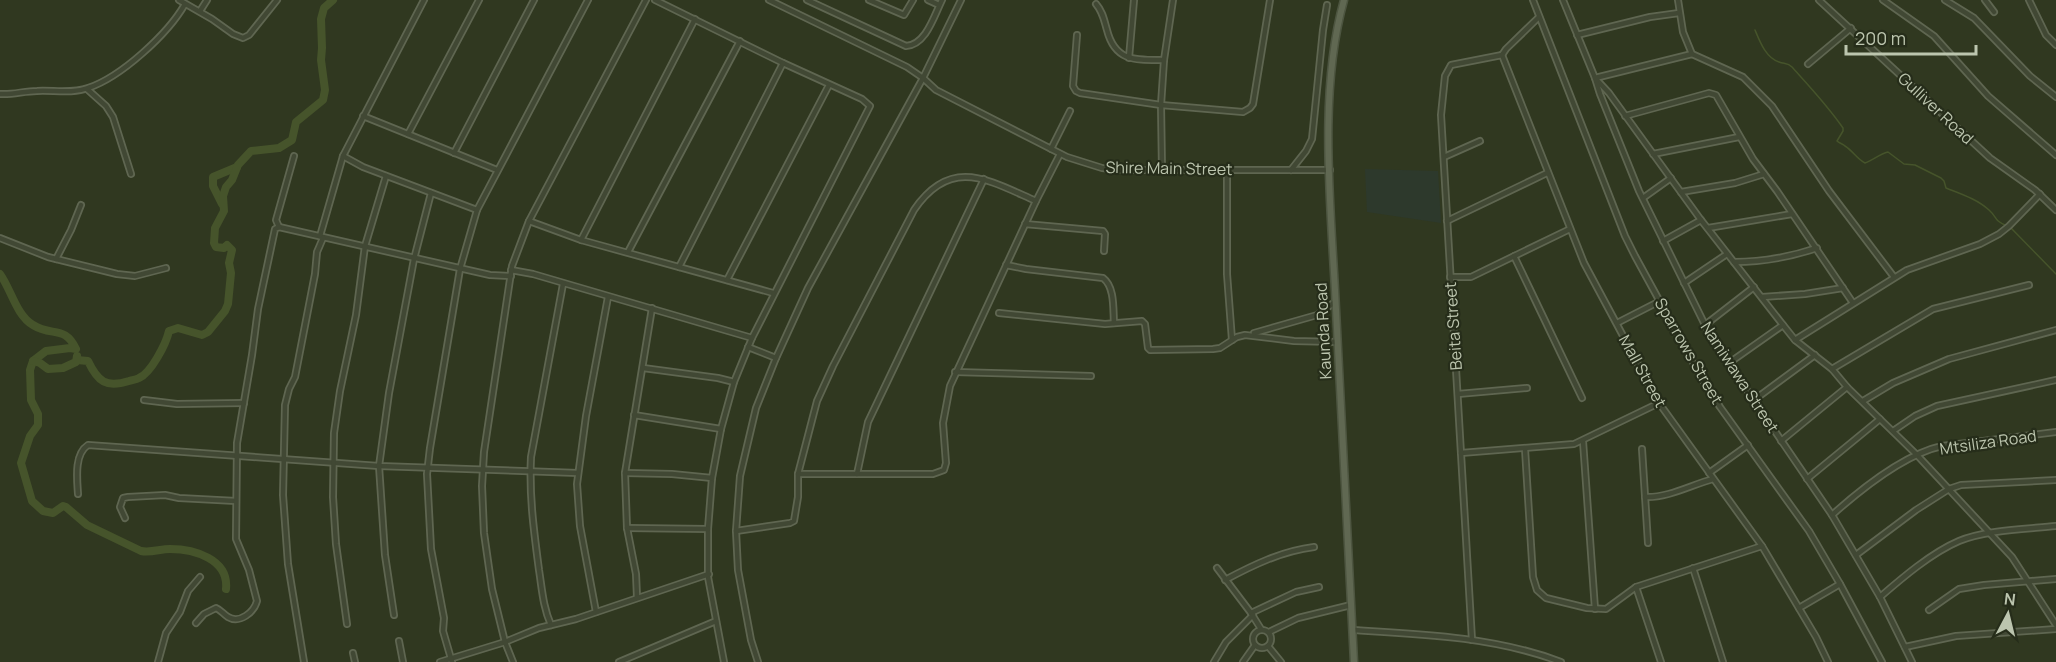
<svg xmlns="http://www.w3.org/2000/svg" width="2056" height="662" font-family="Manrope,sans-serif">
<rect width="100%" height="100%" fill="#303820"/>
<!-- medical -->
<polygon fill="#2d392c" points="1365,169 1438,171 1441,223 1367,212"/>
<g fill="none" stroke-linecap="round" stroke-linejoin="round">
<!-- stream -->
<g stroke="#46542b" stroke-width="1.5">
<path d="M1755,30C1760,42 1766,58 1779,62C1785,64 1788,63 1792,67C1810,87 1828,106 1843,128V131L1837,141C1839,143 1843,144 1845,146C1853,151 1857,159 1865,163C1874,160 1879,154 1888,152L1904,164L1915,165L1941,178L1944,181L1946,188C1961,194 1977,199 1989,210C1998,218 1993,220 2007,226"/>
<polyline points="2011,228 2056,274"/>
</g>
<!-- river -->
<g stroke="#46542b" stroke-width="8">
<polyline points="222,204 213,186 213,177 237,167"/>
<path d="M0,274C11,289 16,315 33,325C52,337 65,325 76,349L70,348L46,351L33,361L30,370L31,400L38,414V425L30,436L21,463L32,501L43,511L53,513L63,506L66,507L87,525L141,551C151,553 160,549 170,549C194,549 229,559 226,589"/>
<path d="M77,360L88,361C98,382 106,388 129,381C132,380 136,380 139,378C151,373 166,344 169,331L178,328L202,335L208,332L225,311L228,304L231,273L229,263L232,250L227,245L224,248L216,247L214,243L215,228L224,211L223,196L226,187L232,180L238,165L251,151L279,148L292,140L296,122L323,100L325,90L321,60L322,48L321,19L324,8L333,0"/>
<polyline points="33,361 40,363 48,369 63,368 76,362 77,356"/>
</g>
<!-- minor casing -->
<g stroke="#5f6651" stroke-width="8">
<g id="minor">
<polyline points="179,0 212,19 233,34 243,38 249,35 277,0"/>
<polyline points="655,0 783,63 862,99 870,106 752,338 734,382 721,429 712,478 708,529 708,577 724,662"/>
<polyline points="769,0 907,67 923,78 936,90 1067,157 1102,168 1123,170 1330,170"/>
<path d="M807,0L906,46C926,45 934,16 942,0"/>
<polyline points="869,0 904,15 913,0"/>
<polyline points="928,0 939,5"/>
<polyline points="1533,0 1625,236 1635,256 1701,377 1720,407 1809,531 1840,584 1882,662"/>
<polyline points="1563,0 1595,78 1609,93 1701,220 1783,325 1795,340 1832,369 1847,387 1917,455 2012,557 2056,625"/>
<polyline points="1678,0 1683,32 1692,54 1743,77 1772,106 1829,191 1894,277"/>
<polyline points="1819,0 1990,158 2035,190 2056,210"/>
<polyline points="1883,0 1934,36 1988,96 2056,155"/>
<polyline points="1945,0 1974,18 2030,76 2056,97"/>
<polyline points="1985,0 1994,12"/>
<polyline points="2029,0 2046,35 2056,45"/>
<path d="M1096,4C1103,12 1104,20 1107,30C1115,62 1136,60 1164,60"/>
<polyline points="200,11 207,0"/>
<polyline points="1077,35 1073,86 1076,91 1080,93 1161,105 1243,112 1250,108 1253,104 1270,0"/>
<polyline points="1577,35 1650,17 1679,13"/>
<polyline points="1692,54 1595,78 1600,94 1639,191 1705,325 1717,346 1832,515 1880,597 1912,662"/>
<polyline points="1502,55 1584,263 1659,403 1762,546 1816,637 1828,662"/>
<polyline points="1502,55 1506,49 1539,17"/>
<polyline points="1129,58 1134,0"/>
<polyline points="1808,64 1851,28"/>
<polyline points="87,89 106,106 113,117 131,174"/>
<path d="M0,94C13,95 24,91 37,91C53,90 72,94 88,88C121,77 168,34 185,4"/>
<polyline points="363,116 497,170"/>
<polyline points="1625,116 1709,93 1716,95 1753,159 1777,191 1853,303"/>
<polyline points="408,134 479,0"/>
<polyline points="1051,149 1070,111"/>
<polyline points="454,153 534,0"/>
<polyline points="1653,154 1739,137"/>
<polyline points="343,156 363,167 477,210"/>
<polyline points="1444,157 1480,141"/>
<polyline points="1162,170 1161,105 1164,60 1173,0"/>
<polyline points="1227,170 1227,274 1232,340"/>
<polyline points="1291,170 1306,151 1312,139 1323,30 1327,5"/>
<polyline points="1681,192 1735,183 1764,174"/>
<polyline points="1643,198 1671,178"/>
<polyline points="529,221 581,240 773,293"/>
<polyline points="1447,221 1547,173"/>
<polyline points="1025,224 1103,231 1105,234 1104,251"/>
<polyline points="279,227 490,275 511,276"/>
<polyline points="279,227 276,220 294,156"/>
<polyline points="1708,228 1792,214"/>
<polyline points="320,236 343,156 424,0"/>
<polyline points="0,238 48,257 117,274 135,276 166,268"/>
<polyline points="581,240 695,19"/>
<polyline points="1663,241 1701,220"/>
<polyline points="628,252 740,41"/>
<polyline points="1514,256 1582,398"/>
<polyline points="56,259 71,230 81,205"/>
<path d="M1734,262C1762,262 1790,257 1817,248"/>
<path d="M1006,265L1026,269L1103,278C1115,287 1113,309 1114,323"/>
<polyline points="679,267 783,63"/>
<polyline points="511,270 533,274 752,338"/>
<polyline points="1450,277 1471,277 1570,229"/>
<polyline points="727,280 829,85"/>
<polyline points="1684,283 1727,254"/>
<polyline points="1762,297 1805,294 1843,288"/>
<polyline points="999,313 1105,324 1142,321 1145,324 1148,348 1150,350 1213,349 1220,348 1237,337 1245,335 1294,341 1337,342"/>
<polyline points="1617,323 1660,301"/>
<polyline points="1705,325 1754,287"/>
<polyline points="1254,333 1317,315 1335,302"/>
<polyline points="1795,340 1907,270 1980,244 1999,234 2009,226 2040,194"/>
<polyline points="748,347 776,358"/>
<polyline points="1729,363 1783,325"/>
<polyline points="643,368 718,378 734,382"/>
<polyline points="1832,369 1933,309 2029,285"/>
<polyline points="955,372 1091,376"/>
<polyline points="1458,394 1527,388"/>
<polyline points="144,400 177,404 244,403"/>
<polyline points="1754,400 1815,355"/>
<polyline points="1863,401 1893,383 1949,359 2056,330"/>
<polyline points="634,415 721,429"/>
<polyline points="1893,431 1915,416 1937,406 2056,380"/>
<polyline points="1583,441 1595,609"/>
<polyline points="1781,441 1847,387"/>
<polyline points="1525,449 1533,577 1537,590 1546,598 1587,608 1606,609 1636,587 1762,546"/>
<polyline points="1642,449 1648,543"/>
<polyline points="1461,453 1574,444 1659,403"/>
<polyline points="625,473 672,474 712,478"/>
<polyline points="1709,473 1748,445"/>
<polyline points="798,474 933,474 944,470 946,463 943,423 950,386 1036,201 1060,154"/>
<polyline points="857,474 868,422 984,179"/>
<polyline points="1807,479 1880,419"/>
<path d="M78,494C77,479 74,454 88,445L379,466L578,473"/>
<path d="M1645,497C1668,498 1691,485 1713,479"/>
<path d="M1832,515C1860,490 1905,454 1942,446L2056,432"/>
<polyline points="125,518 120,507 123,498 128,497 165,495 179,498 236,501"/>
<polyline points="627,528 708,529"/>
<path d="M736,531L790,523L794,521L798,497V474L817,401L833,366L914,210C951,156 988,180 1036,201"/>
<polyline points="1856,555 1916,510 1949,489 1961,485 2056,480"/>
<polyline points="1217,568 1251,613 1261,629"/>
<polyline points="1693,568 1723,662"/>
<path d="M1225,580C1253,565 1282,551 1314,547"/>
<polyline points="1636,587 1661,662"/>
<polyline points="637,597 636,574 627,528 625,473 652,308"/>
<path d="M1880,597C1902,578 1931,553 1959,541C1985,530 2028,529 2056,526"/>
<polyline points="1799,608 1840,584"/>
<polyline points="1929,610 1959,589 1984,585 2056,579"/>
<polyline points="596,612 580,526 577,484 586,416 608,297"/>
<polyline points="1251,613 1296,592 1319,587"/>
<polyline points="394,615 385,555 379,466 389,393 414,259 431,193"/>
<path d="M196,623L204,614L216,608C221,610 223,614 228,617C240,624 254,612 257,601L249,570L236,539L237,443L252,355L258,309L275,229L279,227"/>
<polyline points="347,624 336,544 333,497 334,433 340,391 356,315 365,246 386,176"/>
<path d="M551,625C543,607 542,589 539,570C534,532 529,496 531,457L563,284"/>
<circle cx="1262" cy="639" r="9"/>
<path d="M1353,630C1422,634 1496,637 1561,662"/>
<polyline points="1269,632 1298,618 1351,605"/>
<polyline points="1472,640 1441,115 1445,76 1451,65 1502,55"/>
<polyline points="399,641 403,662"/>
<polyline points="1268,646 1281,662"/>
<polyline points="1905,647 1956,636 2056,629"/>
<polyline points="353,653 355,662"/>
<polyline points="158,662 166,633 180,612 188,591 200,577"/>
<polyline points="304,662 288,564 283,495 285,405 289,389 295,377 315,274 317,252 323,238"/>
<polyline points="440,662 505,642 539,628 576,619 709,574"/>
<polyline points="452,662 443,631 444,618 431,549 427,474 430,448 460,269 477,210 588,0"/>
<polyline points="513,662 505,642 492,589 484,533 482,486 484,452 512,266 529,221 646,0"/>
<polyline points="619,662 716,621"/>
<polyline points="758,662 751,640 738,570 736,531 740,476 756,408 776,358 808,288 923,78 961,0"/>
<polyline points="1214,662 1226,642 1253,615"/>
<polyline points="1243,662 1255,645"/>
</g>
</g>
<!-- major casing -->
<g stroke="#4d5540" stroke-width="9">
<path id="major" d="M1344,0C1319,89 1330,198 1335,290C1341,414 1348,538 1354,662"/>
</g>
<!-- minor -->
<use href="#minor" stroke="#414834" stroke-width="4.5"/>
<!-- major -->
<use href="#major" stroke="#606852" stroke-width="6"/>
</g>
<g text-anchor="middle" stroke-width="4.5" stroke-linejoin="round" paint-order="stroke">
<!-- street labels -->
<g font-size="16" fill="#bcc5ae" stroke="#262d1a">
<text transform="translate(1936 108) rotate(43)" y="6">Gulliver Road</text>
<text transform="translate(1169 168) rotate(1)" y="6">Shire Main Street</text>
<text transform="translate(1453 326) rotate(-94)" y="6">Beita Street</text>
<text transform="translate(1323 331) rotate(-93)" y="6">Kaunda Road</text>
<text transform="translate(1689 351) rotate(60)" y="6">Sparrows Street</text>
<text transform="translate(1643 371) rotate(61)" y="6">Mall Street</text>
<text transform="translate(1740 377) rotate(57)" y="6">Namiwawa Street</text>
<text transform="translate(1988 442) rotate(-8)" y="6">Mtsiliza Road</text>
</g>
</g>
<!-- north arrow -->
<g transform="translate(2008 614) rotate(7)" stroke="#262d1a" stroke-width="4.5" paint-order="stroke">
<path d="M0-4.5L10 22L0 15L-10 22Z" fill="#bcc5ae"/>
<text y="-9" font-size="16" font-weight="bold" text-anchor="middle" fill="#bcc5ae">N</text>
</g>
<!-- scale -->
<path d="M1846 45v9h130v-9" fill="none" stroke="#bcc5ae" stroke-width="3"/>
<text x="1855" y="45" font-size="18" fill="#bcc5ae" stroke="#262d1a" stroke-width="4.5" paint-order="stroke">200 m</text>
</svg>
